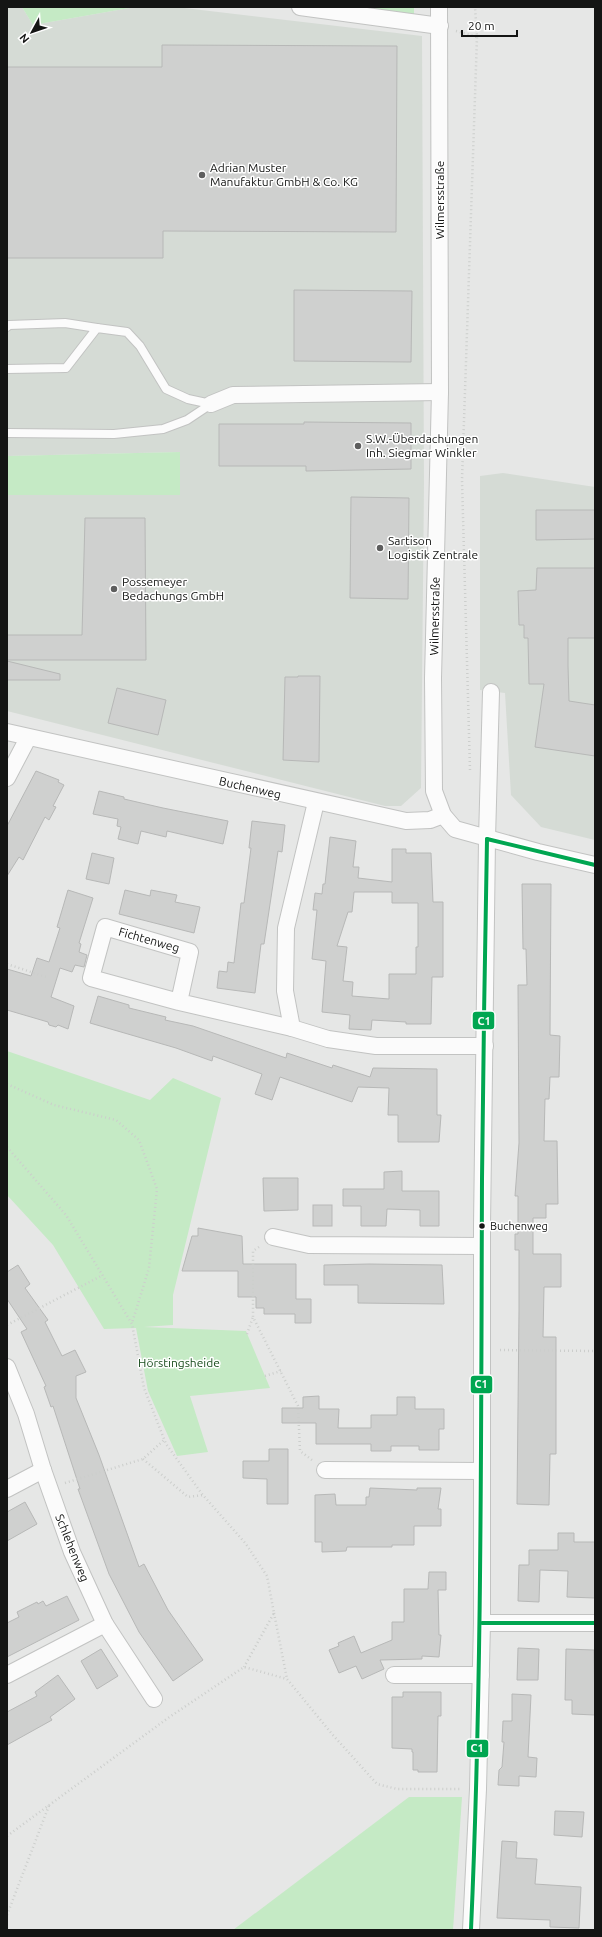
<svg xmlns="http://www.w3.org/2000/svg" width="602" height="1937" font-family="Ubuntu,sans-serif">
<rect width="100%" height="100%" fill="#e6e7e6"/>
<!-- built -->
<g fill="#d5dbd5">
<polygon points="7,7 22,7 33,25 135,7 176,7 422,36 424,483 421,788 401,806 385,806 7,711 7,495 180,495 180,452 7,456"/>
<polygon points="503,473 595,487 595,840 541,827 511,795 505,693 480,690 480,476"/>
</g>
<!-- green -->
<g fill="#c5eac5">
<polygon points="22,7 135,7 33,25"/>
<polygon points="300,7 414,7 414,22"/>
<polygon points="180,452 180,495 7,495 7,456"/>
<polygon points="7,1051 150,1100 173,1078 221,1098 173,1295 173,1325 144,1327 246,1331 270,1388 190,1396 208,1452 177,1456 148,1391 136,1328 104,1329 53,1245 7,1195"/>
<polygon points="409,1797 462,1797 453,1930 233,1930"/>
</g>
<!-- building -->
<g fill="#cfd0cf" stroke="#b7b8b7" fill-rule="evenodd">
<polygon points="162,45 397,46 396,232 163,231 163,258 7,258 7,67 162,67"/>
<polygon points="294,290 412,291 411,362 294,361"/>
<polygon points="304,422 411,423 411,469 306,471 306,466 219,466 219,424 304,424"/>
<polygon points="351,497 409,498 408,599 350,598"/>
<polygon points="536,510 595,510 595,539 536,540"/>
<polygon points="85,518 145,518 146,660 7,660 7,635 82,635"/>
<polygon points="537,568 595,568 595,638 568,638 568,666 569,701 595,705 595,756 535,747 544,684 529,684 528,638 524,638 524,625 519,625 518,591 536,590"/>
<polygon points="7,661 60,674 60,680 7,680"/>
<polygon points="298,676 320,676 319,762 283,760 285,677 298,677"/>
<polygon points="117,688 166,700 158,735 108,723"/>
<polygon points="36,771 59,780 58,782 64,785 53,806 56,807 49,820 45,817 23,860 19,857 7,876 7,826"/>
<polygon points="99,791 124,797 124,799 163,808 228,821 223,844 167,831 166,837 141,831 138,844 118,839 121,827 117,826 118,819 93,814"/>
<polygon points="252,821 285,825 282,852 278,851 264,944 261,944 255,993 217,988 219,971 227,972 228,962 234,963 241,903 244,903 251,848 249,848"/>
<path d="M330,837L356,841L353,867H359L358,878L392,882V849H406V853H431L433,902H443V977H432L431,1024H406V1022L372,1020L371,1030L349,1029L350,1015L322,1012L326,961L312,959L317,910H313L315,893L322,894L323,884H325ZM354,892H392V903H418V947H416V974H389V999L352,996L353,982L343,981L347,947L337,946L348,912H352Z"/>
<polygon points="92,853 114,858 109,884 86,879"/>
<polygon points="522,884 551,884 550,1035 560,1036 559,1077 550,1077 549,1099 545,1099 544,1141 557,1141 558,1204 546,1204 546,1218 533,1218 533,1254 561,1254 561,1287 544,1287 543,1337 556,1337 556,1454 550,1454 549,1505 517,1504 519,1311 519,1250 515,1250 515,1234 518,1234 518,1196 515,1196 519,1143 518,985 527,985 526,949 523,949"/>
<polygon points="68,890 93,898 79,943 81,944 79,952 87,955 84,967 75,965 72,972 60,968 51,997 74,1006 68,1029 58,1025 56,1027 49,1025 48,1022 7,1010 7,969 31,976 37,958 49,962 60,928 57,927"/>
<polygon points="125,890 150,896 151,890 177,895 175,902 200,907 194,933 119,914"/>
<polygon points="98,996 129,1005 129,1008 166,1017 165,1020 193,1026 286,1058 287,1053 332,1068 333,1065 370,1077 373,1068 437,1069 437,1115 441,1115 439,1142 398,1142 398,1115 388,1115 389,1088 358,1087 352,1102 280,1077 272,1100 255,1094 262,1074 213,1056 212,1061 176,1048 90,1023"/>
<polygon points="402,1171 402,1191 439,1191 439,1226 420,1226 420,1210 387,1209 386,1226 361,1226 361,1206 343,1206 343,1189 384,1189 384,1172"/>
<polygon points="263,1178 298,1178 298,1210 264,1211"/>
<rect x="313" y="1205" width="19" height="21"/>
<polygon points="198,1228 242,1236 243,1264 296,1264 296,1299 311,1299 311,1323 295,1323 295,1314 264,1314 264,1308 256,1308 256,1297 238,1297 238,1271 182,1271 192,1236 198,1236"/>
<polygon points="369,1264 442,1265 444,1304 358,1303 358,1285 324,1285 324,1265"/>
<polygon points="18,1265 30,1284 25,1288 48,1320 45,1322 62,1356 75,1350 86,1372 76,1376 76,1398 99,1455 139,1567 144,1564 168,1610 203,1660 173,1681 139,1632 109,1574 78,1489 80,1489 53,1406 51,1407 44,1387 46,1386 21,1332 27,1329 7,1299 7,1272"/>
<polygon points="319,1396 319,1409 339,1409 338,1428 371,1428 371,1415 397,1415 397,1397 415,1397 415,1409 444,1409 444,1429 439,1429 439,1450 419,1450 419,1446 391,1446 391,1451 371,1451 371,1444 316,1444 316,1423 282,1423 282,1408 303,1408 303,1397"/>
<polygon points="269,1449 288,1449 288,1504 267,1504 267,1479 243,1478 243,1461 269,1461"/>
<polygon points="370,1488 417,1490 417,1488 441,1488 438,1509 441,1509 441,1526 414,1526 414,1545 392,1545 392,1547 347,1547 346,1551 322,1552 322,1542 315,1542 315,1495 335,1494 336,1505 366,1505 366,1497 369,1497"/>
<polygon points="25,1502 37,1524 7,1541 7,1512"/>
<polygon points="558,1533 574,1533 574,1542 595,1542 595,1598 567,1597 568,1571 540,1570 539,1602 518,1601 519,1565 529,1565 529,1550 558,1550"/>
<polygon points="429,1572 446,1572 446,1590 438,1590 439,1635 441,1635 439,1657 422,1656 422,1659 380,1660 384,1669 362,1679 356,1666 339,1673 329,1650 339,1646 338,1643 354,1636 361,1653 392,1640 392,1622 404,1622 404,1589 428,1589"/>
<polygon points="67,1596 79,1620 7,1657 7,1623 19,1617 17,1612 37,1602 38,1604 43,1601 46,1606"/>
<polygon points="518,1648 539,1649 538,1680 517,1680"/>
<polygon points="101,1649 118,1676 97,1689 81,1661"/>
<polygon points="566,1649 594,1650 595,1715 572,1714 572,1700 565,1700"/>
<polygon points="58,1675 75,1699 50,1717 52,1720 7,1745 7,1712 37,1696 35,1692"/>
<polygon points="403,1692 441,1692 441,1716 438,1716 437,1772 418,1772 418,1770 413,1770 413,1752 412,1752 412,1749 392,1748 392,1697 403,1697"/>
<polygon points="512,1694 531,1695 528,1757 537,1758 536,1777 519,1776 519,1786 498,1785 499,1770 502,1767 504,1742 502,1742 503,1721 512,1721"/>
<polygon points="555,1811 584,1812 582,1837 554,1835"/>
<polygon points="502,1841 517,1842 516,1858 537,1859 535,1884 581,1887 579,1928 550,1927 550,1920 497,1918"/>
</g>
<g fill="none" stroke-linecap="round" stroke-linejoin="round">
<!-- lane casing -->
<g stroke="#c2c3c2" stroke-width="10">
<g id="lane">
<polyline points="7,327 9,325 65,323 97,328"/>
<polyline points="7,369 66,368 97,328 127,332 140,346 166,389 188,399 211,404"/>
<polyline points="7,433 114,434 163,429 187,420 211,404"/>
</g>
</g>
<!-- street casing -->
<g stroke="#c2c3c2" stroke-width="18">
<g id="street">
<polyline points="300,7 440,26"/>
<polyline points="439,7 440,392 433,678 434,791 443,815 455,829 538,852 595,865"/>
<polyline points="211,404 233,395 440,392"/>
<polyline points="7,732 406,821 430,820 443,815"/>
<polyline points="7,778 28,738"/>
<polyline points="316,802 286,928 285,991 292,1028 328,1039 376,1046 485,1046"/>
<polyline points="179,1002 190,952 105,927 91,978 179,1002 292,1028"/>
<polyline points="273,1237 309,1245 482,1246"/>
<polyline points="7,1367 26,1414 43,1470 72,1552 105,1624 154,1699"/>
<polyline points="325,1470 481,1471"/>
<polyline points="7,1489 43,1470"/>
<polyline points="482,1623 595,1623"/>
<polyline points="7,1675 105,1624"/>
<polyline points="394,1675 481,1675"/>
<polyline points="471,1930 478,1789 482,1623 482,1226 487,839 491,692"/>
</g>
</g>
<!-- path -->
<g stroke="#cccecc" stroke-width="2.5" stroke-dasharray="1 3" stroke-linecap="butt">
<polyline points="456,31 477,37"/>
<polyline points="470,770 462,480 477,37 475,7"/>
<polyline points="7,964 46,977"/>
<polyline points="7,1084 54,1105 116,1120 139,1140 157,1189 149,1268 132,1323"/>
<polyline points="7,1147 66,1215 132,1324 144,1388 166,1444 202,1494 246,1544 267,1576 274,1613 244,1667"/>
<polyline points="259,1247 253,1251 253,1317 298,1406 300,1451 312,1460"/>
<polyline points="7,1325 103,1275"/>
<polyline points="247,1334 253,1317"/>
<polyline points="500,1350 595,1351"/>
<polyline points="265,1376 281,1371"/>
<polyline points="143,1459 188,1497 203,1495"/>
<polyline points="65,1483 143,1459 164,1440"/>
<polyline points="274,1613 287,1679"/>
<polyline points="7,1836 168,1718 244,1667 287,1679 332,1734 377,1784 397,1789 462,1789"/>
<polyline points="7,1915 50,1803"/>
</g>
<!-- lane -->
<use href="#lane" stroke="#fbfbfb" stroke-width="8"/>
<!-- street -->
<use href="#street" stroke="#fbfbfb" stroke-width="16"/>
<!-- bus-1 casing -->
<g stroke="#fff" stroke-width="7">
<g id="bus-1">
<polyline points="487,839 595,865"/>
<polyline points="482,1623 595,1623"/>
<path d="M471,1930C482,1680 481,1430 482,1179C483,1066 485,952 487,839"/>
</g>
</g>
<!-- bus-1 -->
<use href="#bus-1" stroke="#00a651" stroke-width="4"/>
</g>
<!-- markers -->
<g fill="#5e5e5e" stroke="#fff" stroke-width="1.5">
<circle cx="202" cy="175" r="4"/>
<circle cx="358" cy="446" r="4"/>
<circle cx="380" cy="548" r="4"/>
<circle cx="114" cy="589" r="4"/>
</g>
<circle fill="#141514" stroke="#fff" stroke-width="1.5" cx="482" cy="1226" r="3.5"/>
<g text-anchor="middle" stroke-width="3" stroke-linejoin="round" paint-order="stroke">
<!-- bus labels -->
<g font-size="11" fill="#141514" stroke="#fff" text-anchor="start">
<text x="490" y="1230">Buchenweg</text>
</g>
<!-- poi labels -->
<g font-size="12" fill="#141514" stroke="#fff" text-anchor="start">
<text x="210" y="172">Adrian Muster<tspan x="210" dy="14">Manufaktur GmbH &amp; Co. KG</tspan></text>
<text x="366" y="443">S.W.-Überdachungen<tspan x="366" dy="14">Inh. Siegmar Winkler</tspan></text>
<text x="388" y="545">Sartison<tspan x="388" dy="14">Logistik Zentrale</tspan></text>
<text x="122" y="586">Possemeyer<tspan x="122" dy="14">Bedachungs GmbH</tspan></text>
</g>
<!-- street labels -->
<g font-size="12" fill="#141514" stroke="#fff">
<text transform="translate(440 200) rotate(-90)" y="4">Wilmersstraße</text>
<text transform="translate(435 616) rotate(-89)" y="4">Wilmersstraße</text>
<text transform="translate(250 788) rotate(13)" y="4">Buchenweg</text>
<text transform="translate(149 940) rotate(16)" y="4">Fichtenweg</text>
<text transform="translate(72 1548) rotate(68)" y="4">Schlehenweg</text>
</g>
<!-- park labels -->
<g font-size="12" fill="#194d1d" stroke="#fff">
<text x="179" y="1367">Hörstingsheide</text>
</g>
</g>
<g stroke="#fff" stroke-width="1.5">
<rect x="472" y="1011" width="23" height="19" rx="4" fill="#00a651"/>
<rect x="470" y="1375" width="23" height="19" rx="4" fill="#00a651"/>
<rect x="466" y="1739" width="23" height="19" rx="4" fill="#00a651"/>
</g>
<g font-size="11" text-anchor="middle" font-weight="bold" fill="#fff">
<text x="484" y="1025">C1</text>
<text x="481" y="1388">C1</text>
<text x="477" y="1752">C1</text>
</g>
<!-- border -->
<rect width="602" height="1937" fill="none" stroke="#141514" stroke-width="16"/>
<!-- north arrow -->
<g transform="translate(32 32) rotate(230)" stroke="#ffffff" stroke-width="3" paint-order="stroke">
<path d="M0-3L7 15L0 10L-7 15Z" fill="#141514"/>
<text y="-6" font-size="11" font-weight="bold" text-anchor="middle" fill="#141514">N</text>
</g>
<!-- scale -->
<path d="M462 30v6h55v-6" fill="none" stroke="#141514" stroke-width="2"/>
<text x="468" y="30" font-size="12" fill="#141514" stroke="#ffffff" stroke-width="3" paint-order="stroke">20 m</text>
</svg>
